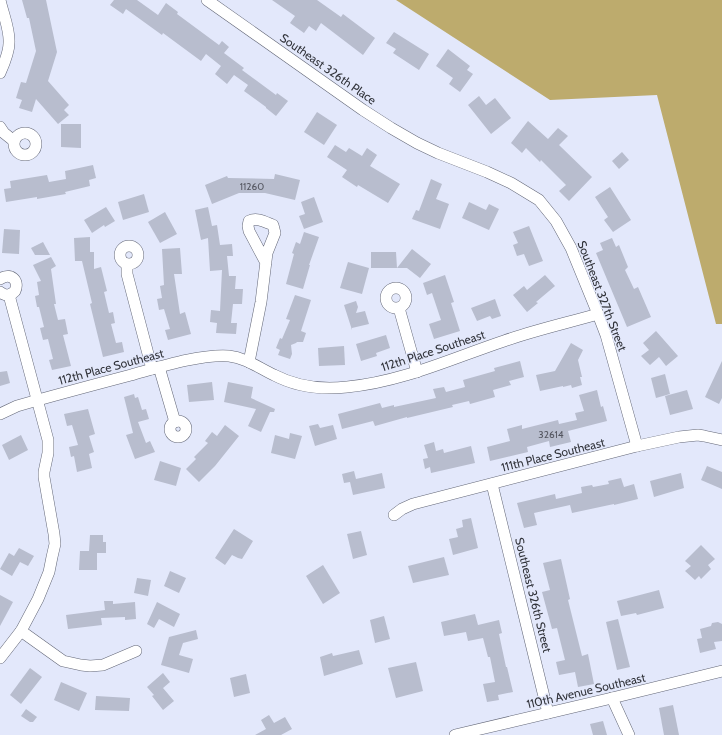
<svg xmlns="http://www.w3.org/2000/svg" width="722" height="735" font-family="Cabin,sans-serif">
<rect width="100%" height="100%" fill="#e3e8fb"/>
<!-- forest -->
<polygon fill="#bdab6d" points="396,0 722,0 722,324 716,324 657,95 550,100"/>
<!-- building -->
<g fill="#b8bdce">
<polygon points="22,0 46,0 57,52 48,81 69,105 64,110 69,115 58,124 36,99 32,112 19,108 22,100 16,98 21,82 26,83 36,51 29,18 27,18"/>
<polygon points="114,0 137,0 158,15 166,3 178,12 177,14 219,45 222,41 229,47 224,53 244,68 242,70 276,95 277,93 288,101 276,116 266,108 266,107 244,91 248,85 234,75 227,84 215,74 221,66 206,54 201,61 163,33 162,35 126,9 123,14 110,5"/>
<polygon points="272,0 317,0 341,17 343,14 375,38 363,55 321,23 316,31 309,26 304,33 290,23 295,16"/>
<polygon points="394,32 429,54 419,70 393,53 396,49 386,43"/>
<polygon points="448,49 470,66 467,70 473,74 460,92 449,84 453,78 436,66"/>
<polygon points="479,96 486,105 495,98 511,118 491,134 468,105"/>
<polygon points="317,112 337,125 324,145 304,132"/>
<polygon points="528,121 548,139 558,128 568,136 559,145 592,177 569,201 559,191 566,185 541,160 540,162 526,148 522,153 511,143"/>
<polygon points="61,124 81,124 81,148 61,147"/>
<polygon points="335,145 346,152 349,148 362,156 367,148 377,155 370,166 400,184 388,203 358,185 357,187 342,177 347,170 327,157"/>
<polygon points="622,152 629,160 619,169 612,161"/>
<polygon points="93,165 96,178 89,180 90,186 65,192 66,194 37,199 37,197 6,202 4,189 11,188 10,181 47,175 49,182 66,179 65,171"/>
<polygon points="275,174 300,180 295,200 265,193 239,193 212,204 205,185 227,176 228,178 274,179"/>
<polygon points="431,179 442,184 436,199 449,204 440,229 412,219 416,210 419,211"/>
<polygon points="610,187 631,220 613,232 604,220 608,217 595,197"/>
<polygon points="144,194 149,212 123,220 118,202"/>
<polygon points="314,197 323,222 304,229 299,216 305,214 301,202"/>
<polygon points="469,202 486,210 489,204 499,209 489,230 462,218"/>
<polygon points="106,207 115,221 105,227 104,225 92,233 84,220"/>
<polygon points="208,207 212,226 217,225 220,245 232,244 233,256 227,256 229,276 236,276 235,289 243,289 242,304 233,304 231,323 237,323 236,334 216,333 217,323 210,322 211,310 220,311 222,270 210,271 208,238 201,240 195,210"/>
<polygon points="165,212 177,234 160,243 148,222"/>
<polygon points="529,226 543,261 529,266 524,254 517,256 513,245 518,243 513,232"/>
<polygon points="4,229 20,230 19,254 2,253"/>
<polygon points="304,232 319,237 309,265 310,265 303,289 286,284 294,254 292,253 296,242 300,244"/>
<polygon points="90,237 90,252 94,252 94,269 101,267 107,291 104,292 109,313 113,312 115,323 111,324 116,343 122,342 124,352 103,357 90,304 92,303 82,261 75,261 74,238"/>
<polygon points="612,238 616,247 619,245 628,267 625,270 634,289 638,287 651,317 627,327 596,253 603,250 600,243"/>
<polygon points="43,242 50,255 35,255 31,248"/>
<polygon points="180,248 182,274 174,274 180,314 185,312 191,334 168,340 165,330 170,329 164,309 159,310 157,299 162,298 160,286 164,285 162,249"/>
<polygon points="412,249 431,264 420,278 407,268 371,268 371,252 396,252 397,268"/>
<polygon points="51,257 56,266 51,269 56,304 54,304 58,320 65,319 68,334 63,335 71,366 52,370 49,360 53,359 48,339 43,340 40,328 44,327 39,307 37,307 35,296 39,295 37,282 41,281 33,265"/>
<polygon points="348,262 369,268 362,294 340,288"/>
<polygon points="445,275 454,302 451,303 460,331 434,339 429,324 441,320 432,293 427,295 423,283"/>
<polygon points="545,275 555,286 536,302 538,303 527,312 513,295 524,286 527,290"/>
<polygon points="295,295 311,300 301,331 306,333 303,342 297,342 296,343 291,345 292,354 290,359 278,355 280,350 276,348 280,338 282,339 290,320 286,319"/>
<polygon points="495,299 501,316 492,319 490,316 477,321 471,308"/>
<polygon points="356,301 358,307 356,313 365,311 369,324 352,328 352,330 344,305"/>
<polygon points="656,331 678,356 666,366 659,357 650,365 641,356 649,350 643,343"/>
<polygon points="386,335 390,348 376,353 377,356 361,361 356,344"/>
<polygon points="571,343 583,350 578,360 582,377 580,377 582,385 572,388 571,385 563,387 563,386 540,391 536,375 555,371"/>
<polygon points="344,346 345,365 319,366 318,348"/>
<polygon points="520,361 524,377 509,381 511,385 493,390 495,397 470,404 469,401 452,405 453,407 407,418 407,417 375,426 373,421 342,429 338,414 380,403 382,408 394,405 394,407 436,398 433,389 444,387 446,392 465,387 463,380 495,371 494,368"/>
<polygon points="722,361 722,398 719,404 705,397"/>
<polygon points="7,371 10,383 0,386 0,372"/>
<polygon points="665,374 670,394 656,398 651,378"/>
<polygon points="212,382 214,400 189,402 187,385"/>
<polygon points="228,382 253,387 251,398 275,409 274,412 270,412 261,432 248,426 256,409 224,402"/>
<polygon points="597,390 601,407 603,406 607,421 568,431 571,442 550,447 549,441 527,447 528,452 490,461 487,447 510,441 507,429 522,425 522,429 558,420 559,424 577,420 575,413 584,411 579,395"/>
<polygon points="687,390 693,409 670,415 665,396"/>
<polygon points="134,394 135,398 138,397 142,410 146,409 149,419 138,422 146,443 150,441 155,452 135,459 126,435 133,433 124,397"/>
<polygon points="88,409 95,434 89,436 94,452 89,454 92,468 77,472 74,456 71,457 69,447 78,445 72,425 67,426 64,414"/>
<polygon points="318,424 320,428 333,425 337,439 315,446 309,426"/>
<polygon points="225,425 239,436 215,466 199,482 186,469 196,459 194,457 208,443 205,441 212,432 217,436"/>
<polygon points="290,433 302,436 295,459 271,453 275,435 289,439"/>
<polygon points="21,435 28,450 9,460 2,445"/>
<polygon points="434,442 436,451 443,449 444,453 471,446 475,463 431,473 430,467 425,469 423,459 428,458 424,445"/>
<polygon points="160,461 181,468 176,486 154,480"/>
<polygon points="707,466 722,472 722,489 701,480"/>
<polygon points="354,471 356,479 382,473 385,488 353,495 350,482 344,483 342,474"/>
<polygon points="681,473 684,488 654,497 650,481"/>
<polygon points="621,478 624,487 634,484 638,499 614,505 614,504 572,513 570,505 534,513 537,525 524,528 517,503 555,494 556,499 582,493 581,487 592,485 593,487 609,484 608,481"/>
<polygon points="471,518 478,548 453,555 449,539 458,537 456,529 463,527 462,520"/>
<polygon points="234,529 253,541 242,559 238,558 232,555 225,565 215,558"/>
<polygon points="361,531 367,555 353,559 347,534"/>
<polygon points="90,535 103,535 103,542 106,542 106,553 97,553 97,570 79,570 80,551 89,551"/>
<polygon points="701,545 715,559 708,565 711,569 701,579 699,576 695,580 685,571 691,566 685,561"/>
<polygon points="19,548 34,556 28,566 20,562 12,576 0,569 9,553 14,556"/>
<polygon points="444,557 449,575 413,583 408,566"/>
<polygon points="561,559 570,599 568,600 582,656 588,654 594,684 578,687 575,672 559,675 556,662 565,660 557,628 552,629 542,592 550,590 543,563"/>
<polygon points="323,565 340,593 323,604 306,576"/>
<polygon points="170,571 186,578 179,593 164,586"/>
<polygon points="137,578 151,580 148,596 134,593"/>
<polygon points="659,590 664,608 637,615 636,613 621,616 617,601"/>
<polygon points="0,595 13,602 0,626"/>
<polygon points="104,601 113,601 113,604 135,602 136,619 125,620 125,617 101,618 102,625 68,629 66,615 105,610"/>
<polygon points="157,602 180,614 174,627 159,619 154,628 147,624"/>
<polygon points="475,614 478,625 499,620 502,633 499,634 506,667 507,667 513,692 498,695 499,700 487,702 483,684 495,682 490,657 488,657 483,638 468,641 466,632 444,636 441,622"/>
<polygon points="384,616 390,639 375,643 370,620"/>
<polygon points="618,619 630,667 617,670 606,622"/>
<polygon points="718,622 722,624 722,641 714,642 716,649 700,653 697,639 702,638 700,629 711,626 712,623"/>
<polygon points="196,630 198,639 183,643 179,655 193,659 189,673 161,665 169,637"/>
<polygon points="359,650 363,664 324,676 320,657 332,653 333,656"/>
<polygon points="416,662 423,691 396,698 388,668"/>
<polygon points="30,668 42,677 21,704 10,695"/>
<polygon points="163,673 170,682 163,688 174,701 163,710 152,696 154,695 147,687"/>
<polygon points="246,674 250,693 234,697 230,678"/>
<polygon points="61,682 87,693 79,711 54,700"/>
<polygon points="96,696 130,698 129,711 95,710"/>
<polygon points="673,705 679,735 664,735 659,708"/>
<polygon points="26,709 37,717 33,722 30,722 21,716"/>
<polygon points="269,715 274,723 285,717 292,729 281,735 255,735 266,729 261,720"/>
<polygon points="603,721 607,735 593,735 590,724"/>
</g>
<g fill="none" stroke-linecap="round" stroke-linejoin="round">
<!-- minor casing -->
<g stroke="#636777" stroke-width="12">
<g id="minor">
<path d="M0,0C3,14 10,29 9,43C9,53 4,64 0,73"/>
<polyline points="207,0 363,110 391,128 417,143 438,153 487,172 511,183 539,200 556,221 571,248 598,314 606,335 637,446"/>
<polyline points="0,127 4,133 14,141"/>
<circle cx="25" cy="144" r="11"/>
<circle cx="129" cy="255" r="9"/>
<polyline points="127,264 127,274 152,369"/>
<path d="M0,279C10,272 20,280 15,291C10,296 5,296 0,292"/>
<circle cx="396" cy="298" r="10"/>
<polyline points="399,308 417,372"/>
<path d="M249,362L261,302L267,253L275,233L273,225C265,222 257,217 249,221L248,226L249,231L266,263"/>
<polyline points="159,367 175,422"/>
<path d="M0,414L17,406C55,395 93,385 131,375C160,367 200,354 229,356C246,358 259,368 274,375C297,387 321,390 347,387C402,382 453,358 504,341C535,330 567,323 598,314"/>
<circle cx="178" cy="429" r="8"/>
<polyline points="492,484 548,713"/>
<polyline points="394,515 402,509 413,504 637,446 679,437 698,435 704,436 722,440"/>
<polyline points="21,631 63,661 81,665 90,666 103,665 136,651"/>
<polyline points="0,658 21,631 38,599 49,572 52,557 55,544 54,534 44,477 44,472 48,453 48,440 9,295"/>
<polyline points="612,698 629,735"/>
<polyline points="455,735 612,698 722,671"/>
</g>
</g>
<!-- minor -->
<use href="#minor" stroke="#fff" stroke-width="11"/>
</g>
<g text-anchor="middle" stroke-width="3" stroke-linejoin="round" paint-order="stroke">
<!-- number labels -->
<g font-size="10" fill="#545660">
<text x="252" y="190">11260</text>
<text x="551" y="438">32614</text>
</g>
<!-- street labels -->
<g font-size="12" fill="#32343b" stroke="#e3e8fb">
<text transform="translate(328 69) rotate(35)" y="4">Southeast 326th Place</text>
<text transform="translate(602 296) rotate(69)" y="4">Southeast 327th Street</text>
<text transform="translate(433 351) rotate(-18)" y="4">112th Place Southeast</text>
<text transform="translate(111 367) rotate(-15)" y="4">112th Place Southeast</text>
<text transform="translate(553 455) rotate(-14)" y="4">111th Place Southeast</text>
<text transform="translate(533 595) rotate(76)" y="4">Southeast 326th Street</text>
<text transform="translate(586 691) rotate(-13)" y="4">110th Avenue Southeast</text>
</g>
</g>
</svg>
